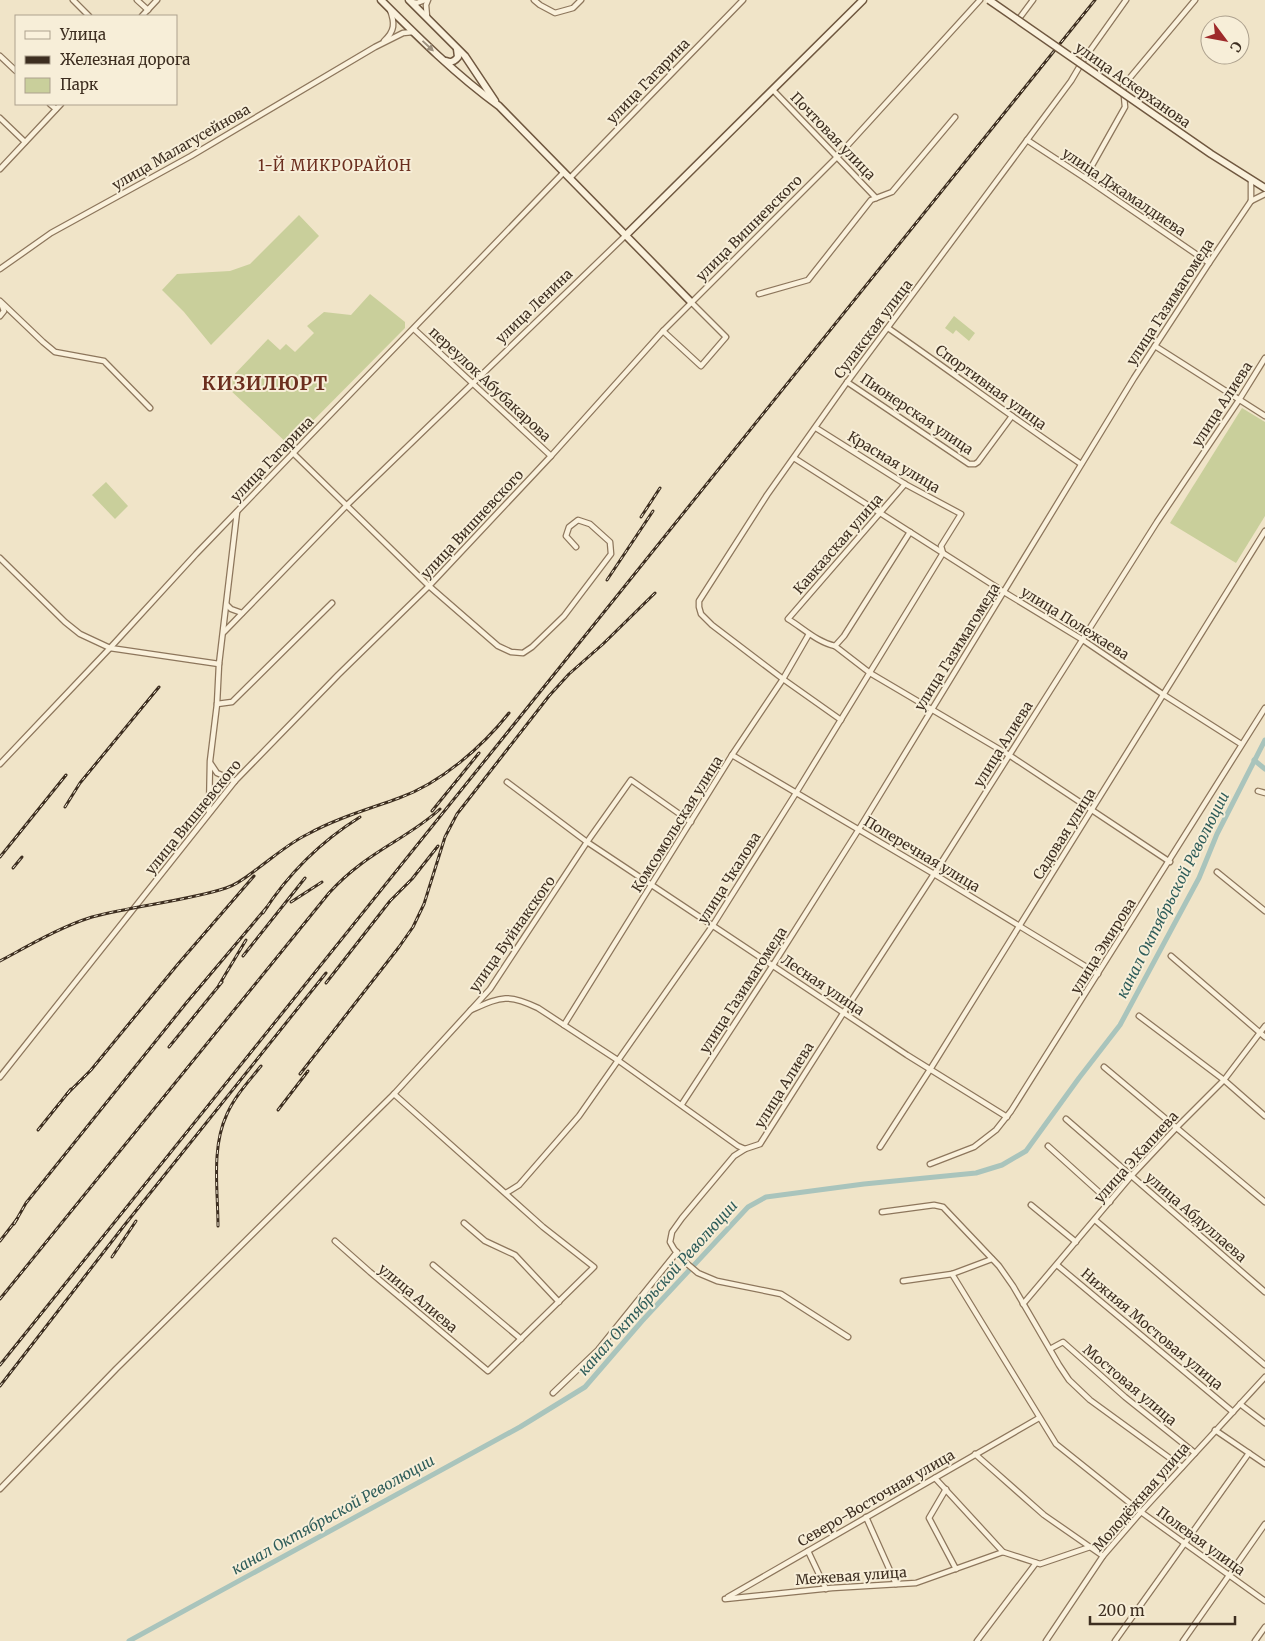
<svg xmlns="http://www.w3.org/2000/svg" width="1265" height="1641" font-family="Merriweather,serif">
<rect width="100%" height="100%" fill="#f0e4c8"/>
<!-- green -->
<g fill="#c9cf9b">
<polygon points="299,215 319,236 211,345 184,312 162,290 177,274 230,271 250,264"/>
<polygon points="370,294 405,322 405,328 289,445 229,389 227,384 231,378 268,339 280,350 286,344 295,352 314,333 307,326 324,312 351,315"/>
<polygon points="954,316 975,333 969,341 956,330 953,334 945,328"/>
<polygon points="1242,408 1265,422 1265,516 1236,563 1170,523"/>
<polygon points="106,482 128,506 115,519 92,495"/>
</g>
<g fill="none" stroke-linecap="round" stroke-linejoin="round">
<!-- canal -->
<g stroke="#a9c4bc" stroke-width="5">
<polyline points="1254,760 1265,769"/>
<polyline points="129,1641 520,1427 585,1387 642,1321 748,1207 766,1197 864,1184 976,1173 1002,1165 1026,1151 1079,1078 1120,1025 1199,878 1217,834 1265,740"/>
</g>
<!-- street casing -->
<g stroke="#8d765c" stroke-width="7">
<g id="street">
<polyline points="73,0 89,16"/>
<polyline points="137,0 148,10"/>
<polyline points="534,0 540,5 555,13 573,8 581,0"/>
<polyline points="412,2 417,3 425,0"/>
<polyline points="142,16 157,0"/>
<polyline points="1021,16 1033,0"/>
<polyline points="427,17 426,5 428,0"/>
<path d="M384,41C395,31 395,23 390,10"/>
<polyline points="0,56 16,71"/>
<polyline points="773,90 876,198"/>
<polyline points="50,104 56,109"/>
<polyline points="0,118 25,142"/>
<polyline points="1027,140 1085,178 1209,263"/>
<polyline points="0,169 61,104"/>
<polyline points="570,178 743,0"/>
<polyline points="1085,178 1125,107 1123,86 1195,0"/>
<polyline points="1251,179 1251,201"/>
<polyline points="0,269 51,233 191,156 375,47 403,33 413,32"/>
<polyline points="759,294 808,280 871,200 892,192 955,117"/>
<polyline points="0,301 43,342 55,352 104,361 150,408"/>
<polyline points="0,316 4,311 1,303"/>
<path d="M888,328C953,373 1016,420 1081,464"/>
<polyline points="414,329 551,456"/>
<polyline points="663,331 701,366 726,337 691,302"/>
<polyline points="1155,346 1265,416"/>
<polyline points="847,382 969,464 975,464 978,462 1012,416"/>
<polyline points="293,453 429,586 498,646 511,652 523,653 532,647 564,616 611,554 610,542 590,524 578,520 569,527 566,536 576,547"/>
<polyline points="794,458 1004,592 1083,640 1164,695 1241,744"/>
<path d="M905,484L788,619C803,628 817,642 835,646L844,636L910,532"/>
<polyline points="0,558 65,622 80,634 110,648 219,664"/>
<polyline points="227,605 231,609 242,613"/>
<polyline points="224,632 347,505 626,235"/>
<polyline points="835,646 870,673 1009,755 1170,862"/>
<polyline points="217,704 232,702 332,603"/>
<polyline points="841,720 783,679 712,625 701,614 699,607 699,601 767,495 845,385 1071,81 1084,59 1126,0"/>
<polyline points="732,755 934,874 1098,974"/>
<polyline points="0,764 110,648 196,554 564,172"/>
<polyline points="211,764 217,773 235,781"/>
<polyline points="507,782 587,842 907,1055 1007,1117"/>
<polyline points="1258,791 1265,793"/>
<polyline points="209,812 210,761 217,704 219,664 237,512"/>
<polyline points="1217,872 1265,911"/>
<polyline points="1171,956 1265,1037"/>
<path d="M471,1010C501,997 507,993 538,1008L619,1061L738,1146L745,1149L760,1144L844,1012L934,874L1157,522L1239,400L1265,358"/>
<polyline points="1139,1016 1224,1080 1265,1116"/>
<polyline points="564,1025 732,755 783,679 809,634"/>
<polyline points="1104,1067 1265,1202"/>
<polyline points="0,1077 235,781 338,675 429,586 551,456 663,331 837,157 980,0"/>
<polyline points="682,1104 773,965 859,829 1134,378 1209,263 1251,201 1265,194"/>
<polyline points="1066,1119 1265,1292"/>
<polyline points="1048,1146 1110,1202"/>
<polyline points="880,1147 931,1068 1265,531"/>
<polyline points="745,1149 734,1156 682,1218 672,1232 670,1242 674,1249 685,1262 698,1273 717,1281 781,1294 848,1337"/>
<polyline points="930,1164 974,1147 996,1130 1011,1111 1265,708"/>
<polyline points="506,1193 519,1185 579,1116 713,925 796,793 943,553 941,546 961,514 905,484 816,428"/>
<polyline points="1031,1205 1076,1242"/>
<polyline points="882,1212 934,1205 943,1207 999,1266 1013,1286 1059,1365 1069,1380 1090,1400 1182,1467"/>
<polyline points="1095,1220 1265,1365"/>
<polyline points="464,1223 485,1241 515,1255 559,1302"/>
<polyline points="335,1241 370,1272 488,1371 594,1267 543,1227 394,1094"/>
<polyline points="433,1265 521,1339"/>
<polyline points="1057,1265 1233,1412"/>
<polyline points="952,1274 1056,1444 1141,1512 1265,1601"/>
<polyline points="903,1281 952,1274 992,1259"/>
<polyline points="1023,1304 1132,1175 1177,1127 1224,1080 1265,1026"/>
<polyline points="1050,1349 1063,1342 1125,1397 1195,1453"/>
<polyline points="553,1393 598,1350 677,1252"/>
<polyline points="1240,1404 1265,1423"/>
<polyline points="1215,1430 1265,1464"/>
<polyline points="975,1454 1044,1515 1103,1556"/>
<polyline points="935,1478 1003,1552"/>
<polyline points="0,1489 116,1369 394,1094 490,989 587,842 631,780 691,822"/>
<polyline points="946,1489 929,1518 956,1569"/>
<polyline points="866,1517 896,1584"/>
<polyline points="808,1551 826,1589"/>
<polyline points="728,1597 1039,1418"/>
<polyline points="725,1599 832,1588 916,1583 1003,1552 1040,1564 1090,1547"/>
<polyline points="977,1641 1036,1563"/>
<polyline points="1046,1641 1103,1556 1141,1512 1265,1377"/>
<polyline points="1115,1641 1249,1453"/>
<polyline points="1183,1641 1265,1524"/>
<polyline points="1255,1641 1265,1627"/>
</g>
</g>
<!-- secondary casing -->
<g stroke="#6f573f" stroke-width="9">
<g id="secondary">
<path d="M381,0C418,37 456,75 499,106L691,302"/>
<polyline points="409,0 465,56 495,101"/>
<path d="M446,61C451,63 454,62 458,57L457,49"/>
<polyline points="1159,118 1211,154 1265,188"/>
<polyline points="626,235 863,0"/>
</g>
</g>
<!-- street -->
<use href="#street" stroke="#faf1dc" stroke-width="4.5"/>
<!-- secondary -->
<use href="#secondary" stroke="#faf1dc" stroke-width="6"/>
<!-- rail casing -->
<g stroke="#3d2e20" stroke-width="3">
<g id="rail">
<polyline points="641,517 660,488"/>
<polyline points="607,580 653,511"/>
<polyline points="65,807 80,783 159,687"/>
<polyline points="432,811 479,753"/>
<polyline points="0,857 66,775"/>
<polyline points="13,868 22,857"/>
<polyline points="291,902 322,882"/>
<path d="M263,913C288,874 320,842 360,817"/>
<polyline points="243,956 305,878"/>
<path d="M0,961C30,945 60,927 92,917C136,905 182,902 226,888C239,884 250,874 261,866C276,855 291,842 308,834C337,818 369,809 399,798C441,783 482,747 509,713"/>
<polyline points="326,983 390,901 412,879 438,846"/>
<polyline points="219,985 246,940"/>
<polyline points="169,1047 222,982"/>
<polyline points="300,1074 399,947 413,927 424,904 445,837 457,814 549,696 569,674 603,644 655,593"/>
<polyline points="67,1094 91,1070 178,964 254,876"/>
<polyline points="278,1110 308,1071"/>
<polyline points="38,1130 71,1089"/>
<polyline points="14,1224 26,1203 187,1002 267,907"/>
<path d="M218,1226C218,1190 211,1148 227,1114C235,1096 249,1081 261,1066"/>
<polyline points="0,1241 17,1219"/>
<polyline points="112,1257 136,1221"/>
<path d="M0,1299L329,893C339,882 349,873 361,864C387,844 415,832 440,809"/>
<polyline points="0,1365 1095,0"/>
<polyline points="0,1386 123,1227 326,973"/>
</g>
</g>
<!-- rail -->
<use href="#rail" stroke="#f7eed8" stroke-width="1" stroke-dasharray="4" stroke-linecap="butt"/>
<!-- secondary-bridge casing -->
<g stroke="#6f573f" stroke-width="9" stroke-linecap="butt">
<polyline id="secondary-bridge" points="989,0 1159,118"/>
</g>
<!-- secondary-bridge -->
<use href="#secondary-bridge" stroke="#faf1dc" stroke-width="6"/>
</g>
<!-- one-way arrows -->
<defs><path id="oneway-solid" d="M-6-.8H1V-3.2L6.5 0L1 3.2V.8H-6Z" transform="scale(1.25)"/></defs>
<use fill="#9c907e" href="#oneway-solid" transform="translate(428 46) rotate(43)"/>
<g text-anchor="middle" stroke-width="4" stroke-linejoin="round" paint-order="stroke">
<!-- street labels -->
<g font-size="14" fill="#3d2e20" stroke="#f7eed8">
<text transform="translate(648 81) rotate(-46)" y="5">улица Гагарина</text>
<text transform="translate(1133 85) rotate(35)" y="5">улица Аскерханова</text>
<text transform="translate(833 136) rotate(46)" y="5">Почтовая улица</text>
<text transform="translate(181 147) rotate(-30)" y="5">улица Малагусейнова</text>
<text transform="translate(1124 192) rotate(34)" y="5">улица Джамалдиева</text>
<text transform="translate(749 228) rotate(-45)" y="5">улица Вишневского</text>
<text transform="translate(1170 302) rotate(-57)" y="5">улица Газимагомеда</text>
<text transform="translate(534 306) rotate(-44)" y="5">улица Ленина</text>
<text transform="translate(873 329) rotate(-53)" y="5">Сулакская улица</text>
<text transform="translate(490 384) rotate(43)" y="5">переулок Абубакарова</text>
<text transform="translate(991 387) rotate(36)" y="5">Спортивная улица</text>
<text transform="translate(1222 404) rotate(-57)" y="5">улица Алиева</text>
<text transform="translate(917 414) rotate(34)" y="5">Пионерская улица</text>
<text transform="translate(272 459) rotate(-46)" y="5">улица Гагарина</text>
<text transform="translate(894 462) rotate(31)" y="5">Красная улица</text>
<text transform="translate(472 524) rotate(-47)" y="5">улица Вишневского</text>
<text transform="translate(838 544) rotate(-49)" y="5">Кавказская улица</text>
<text transform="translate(1075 623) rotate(32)" y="5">улица Полежаева</text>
<text transform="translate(957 647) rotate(-58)" y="5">улица Газимагомеда</text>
<text transform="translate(1003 744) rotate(-58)" y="5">улица Алиева</text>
<text transform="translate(193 817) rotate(-51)" y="5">улица Вишневского</text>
<text transform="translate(677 824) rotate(-58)" y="5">Комсомольская улица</text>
<text transform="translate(1064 834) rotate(-58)" y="5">Садовая улица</text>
<text transform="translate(922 854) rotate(31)" y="5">Поперечная улица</text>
<text transform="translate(729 878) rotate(-58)" y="5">улица Чкалова</text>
<text transform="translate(512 934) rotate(-55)" y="5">улица Буйнакского</text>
<text transform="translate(1103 946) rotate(-58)" y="5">улица Эмирова</text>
<text transform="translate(823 985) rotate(34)" y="5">Лесная улица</text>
<text transform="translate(743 990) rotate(-57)" y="5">улица Газимагомеда</text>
<text transform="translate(784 1085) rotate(-58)" y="5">улица Алиева</text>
<text transform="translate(1136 1157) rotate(-48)" y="5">улица Э.Капиева</text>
<text transform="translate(1196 1217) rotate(41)" y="5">улица Абдуллаева</text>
<text transform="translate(418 1298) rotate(40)" y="5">улица Алиева</text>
<text transform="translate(1152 1329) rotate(40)" y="5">Нижняя Мостовая улица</text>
<text transform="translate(1130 1385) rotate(40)" y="5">Мостовая улица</text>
<text transform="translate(1141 1497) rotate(-49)" y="5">Молодёжная улица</text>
<text transform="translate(876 1498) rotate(-30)" y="5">Северо-Восточная улица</text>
<text transform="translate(1201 1541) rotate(36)" y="5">Полевая улица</text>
<text transform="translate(851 1576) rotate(-4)" y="5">Межевая улица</text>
</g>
<!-- neighbourhood labels -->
<g font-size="15" letter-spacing="1" fill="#6b2e1e" stroke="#f7eed8">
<text x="335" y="171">1-Й МИКРОРАЙОН</text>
</g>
<!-- water labels -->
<g font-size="15" font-style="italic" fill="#2f5d5a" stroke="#f7eed8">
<text transform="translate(1173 895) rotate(-63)" y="5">канал Октябрьской Революции</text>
<text transform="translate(658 1288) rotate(-48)" y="5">канал Октябрьской Революции</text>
<text transform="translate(333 1515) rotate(-29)" y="5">канал Октябрьской Революции</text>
</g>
<!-- district labels -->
<g font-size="19" font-weight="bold" letter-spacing="1" fill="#6b2e1e" stroke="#f7eed8">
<text x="265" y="390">КИЗИЛЮРТ</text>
</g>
</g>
<!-- legend -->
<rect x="15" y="15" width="162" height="90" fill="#f7eed8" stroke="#ada18e"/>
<rect x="25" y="31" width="25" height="8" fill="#faf1dc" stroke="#ada18e"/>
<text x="60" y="40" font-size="15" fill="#3d2e20">Улица</text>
<rect x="25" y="56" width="25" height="8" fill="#3d2e20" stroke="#ada18e"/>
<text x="60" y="65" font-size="15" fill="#3d2e20">Железная дорога</text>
<rect x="25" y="78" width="25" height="15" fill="#c9cf9b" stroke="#ada18e"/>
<text x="60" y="90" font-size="15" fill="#3d2e20">Парк</text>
<!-- north arrow -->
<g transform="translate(1225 40) rotate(122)"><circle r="24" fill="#f7eed8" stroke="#ada18e"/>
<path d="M0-4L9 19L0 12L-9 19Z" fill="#9e2a2b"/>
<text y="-8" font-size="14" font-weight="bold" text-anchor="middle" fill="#3d2e20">С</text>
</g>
<!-- scale -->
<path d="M1090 1616v8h145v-8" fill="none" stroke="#3d2e20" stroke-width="2.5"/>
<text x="1098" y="1616" font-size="15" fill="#3d2e20" stroke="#f7eed8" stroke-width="4" paint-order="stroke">200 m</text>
</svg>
